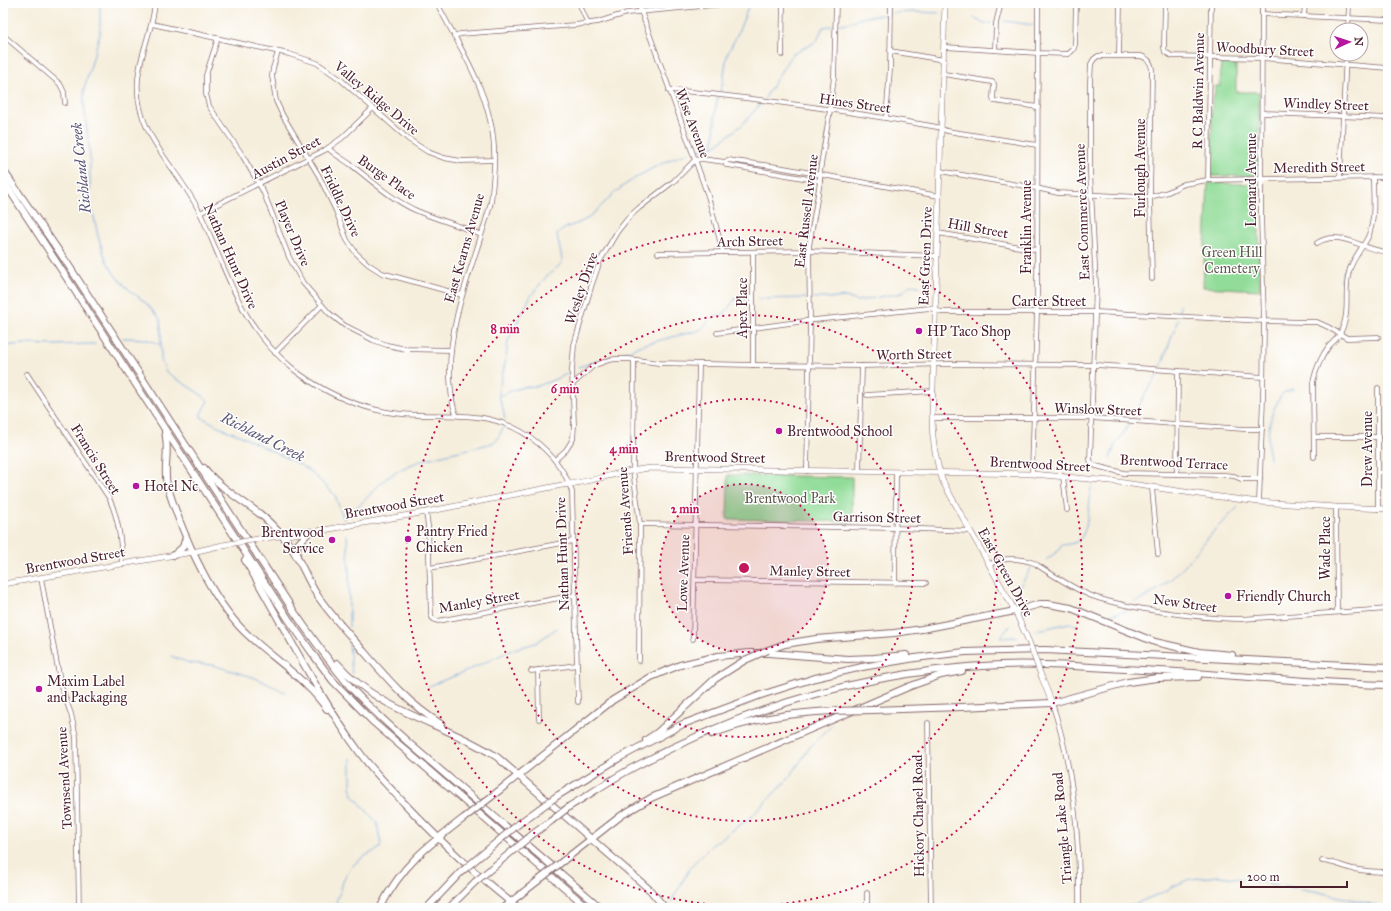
<svg xmlns="http://www.w3.org/2000/svg" width="1391" height="911" font-family="'IM FELL Great Primer',serif">
<rect width="100%" height="100%" fill="#fff"/>
<filter id="ink" filterUnits="userSpaceOnUse"><feTurbulence type="fractalNoise" baseFrequency=".025" numOctaves="2"/><feDisplacementMap in="SourceGraphic" scale="8" xChannelSelector="R" yChannelSelector="G"/><feConvolveMatrix kernelMatrix="1 2 1 2 8 2 1 2 1" color-interpolation-filters="sRGB"/></filter>
<filter id="wash" filterUnits="userSpaceOnUse"><feTurbulence type="fractalNoise" baseFrequency=".012" numOctaves="4" result="noise"/><feDisplacementMap in="SourceGraphic" scale="16" xChannelSelector="R" yChannelSelector="G"/><feGaussianBlur stdDeviation="0.9" result="paint"/><feColorMatrix in="noise" values="0 0 0 0 0 0 0 0 0 0 0 0 0 0 0 0 0 1.4 0 .05"/><feComposite in="paint" operator="in"/></filter>
<g filter="url(#wash)">
<rect width="100%" height="100%" fill="#f6eedc"/>
<!-- green -->
<g fill="#91dc98" stroke="#6e7e62">
<polygon points="1221,64 1236,64 1236,92 1259,92 1259,176 1211,176 1212,102 1215,92 1215,86 1220,86"/>
<polygon points="1208,183 1257,184 1258,185 1260,290 1203,287"/>
<polygon points="728,475 852,477 852,522 727,519"/>
</g>
<g fill="none" stroke-linecap="round" stroke-linejoin="round">
<!-- stream -->
<g stroke="#70a6de" stroke-width="1">
<polyline points="100,3 100,34 84,89 84,104 90,156 90,199 98,236 106,260 115,275 125,286 147,304 160,319 161,330 161,360 166,372 203,396 208,401 201,413 201,417 226,430 239,435 297,463 311,472 335,495 344,520"/>
<polyline points="1057,3 1058,6"/>
<polyline points="893,13 914,12 939,13"/>
<polyline points="974,18 984,24 991,23"/>
<polyline points="1004,21 1033,25"/>
<path d="M840,24C849,24 856,19 865,17C873,16 881,16 888,14"/>
<polyline points="720,92 723,81 727,55 738,33 747,10 749,3"/>
<polyline points="765,98 788,60 793,54 817,41 823,27 833,26"/>
<path d="M713,146C716,130 713,114 718,97"/>
<polyline points="697,151 713,147 725,138 742,125 761,103"/>
<polyline points="1341,281 1344,270"/>
<polyline points="814,298 835,298 846,297 857,301 902,293 910,285 919,286 924,291"/>
<polyline points="757,299 806,298"/>
<polyline points="1179,313 1180,305"/>
<path d="M123,338C135,338 149,338 160,345"/>
<polyline points="3,346 24,344 52,345 95,344"/>
<polyline points="578,367 613,357 645,344 700,330 714,316 724,314 735,299 750,299"/>
<polyline points="1161,367 1178,319"/>
<polyline points="500,396 513,390 524,387 538,386 563,376 569,372"/>
<polyline points="1133,418 1145,394 1159,373"/>
<path d="M505,419L503,409L499,397V388L505,364L508,341L530,297L546,277L561,264L562,259L557,235C565,225 576,226 586,219C598,211 607,199 618,190C637,175 665,161 688,153"/>
<polyline points="1110,458 1115,445 1130,423"/>
<path d="M1269,459C1266,435 1269,412 1283,393L1293,389"/>
<path d="M343,514C348,512 353,510 357,507C369,498 377,484 390,476C418,456 459,453 492,443L497,440L504,426"/>
<polyline points="347,535 349,568 349,627"/>
<path d="M1046,560L1058,551L1062,545C1069,544 1075,544 1080,539C1088,531 1090,499 1091,487"/>
<polyline points="1017,596 1018,589 1031,568"/>
<path d="M1135,602C1170,589 1191,557 1214,531C1222,523 1230,515 1238,507"/>
<polyline points="1106,616 1126,611"/>
<polyline points="1034,631 1069,623 1078,626"/>
<polyline points="1000,638 1018,637"/>
<polyline points="1000,638 1010,626"/>
<polyline points="349,644 352,673"/>
<polyline points="171,656 189,663 212,665 253,677 285,692"/>
<polyline points="429,686 462,673 514,649 536,643 557,628"/>
<polyline points="671,902 692,865 712,845 751,817 782,785 787,781 810,747 832,725"/>
<path d="M335,908C336,900 338,897 341,890C342,887 342,884 343,881C350,864 362,857 377,850L380,848L381,845L377,823L353,795L351,786V758"/>
<polyline points="1125,908 1161,893 1173,886 1191,879 1218,876 1236,878 1319,892 1388,908"/>
</g>
</g>
</g>
<g filter="url(#ink)">
<g fill="none" stroke-linecap="round" stroke-linejoin="round">
<!-- minor casing -->
<g stroke="#866769" stroke-width="5.5">
<g id="minor">
<path d="M155,3C153,29 140,53 138,79C133,136 181,169 202,217C229,277 242,330 297,372C321,390 348,403 377,410C436,424 487,400 539,444C555,458 566,472 572,492L578,702"/>
<path d="M437,3C456,41 481,78 490,120C497,147 494,175 491,202C476,261 448,316 450,378C451,390 451,403 456,414"/>
<polyline points="579,3 588,24"/>
<polyline points="638,3 697,165 708,196 723,252"/>
<polyline points="1165,3 1164,47 1165,52 1172,56 1262,58 1388,68"/>
<polyline points="3,5 5,3"/>
<polyline points="1262,14 1388,20"/>
<polyline points="1304,16 1305,3"/>
<polyline points="152,24 289,54 317,63 340,79 408,139 428,152 444,158 461,161 494,160"/>
<polyline points="1348,30 1349,3"/>
<polyline points="3,35 60,84 64,92 65,103"/>
<polyline points="454,36 460,34 575,25 598,22 627,13 724,4"/>
<polyline points="218,38 206,75 206,94 209,106 241,153 263,191 289,257 303,283 329,313 344,325 373,340 387,345 406,349 451,350"/>
<polyline points="945,47 1038,53 1068,54 1073,50 1075,45 1076,3"/>
<polyline points="995,50 996,23 1001,3"/>
<polyline points="890,51 944,60"/>
<polyline points="278,52 273,68 272,76 276,101 283,116 319,176 336,211 347,240 356,253 368,264 382,273 462,295"/>
<polyline points="782,55 783,3"/>
<polyline points="1119,55 1120,3"/>
<polyline points="944,74 992,82 994,84 993,98 994,101 1038,107"/>
<path d="M669,91L674,90C762,99 850,111 937,127L947,131L1037,145"/>
<polyline points="1263,113 1388,118"/>
<polyline points="886,118 890,69 891,3"/>
<path d="M328,148C335,155 343,159 350,164C371,180 391,199 415,210C437,220 460,225 481,235"/>
<polyline points="940,171 1036,188 1058,193 1138,197 1150,197 1168,192 1184,184 1208,180 1388,177"/>
<polyline points="1340,177 1346,54"/>
<polyline points="1208,180 1211,3"/>
<polyline points="820,181 728,165 726,165 725,162 728,160 778,167 939,196"/>
<polyline points="200,213 325,150 342,138 373,108"/>
<polyline points="938,233 1037,250"/>
<path d="M1317,243C1341,228 1363,251 1388,252"/>
<polyline points="753,252 753,365"/>
<polyline points="658,253 809,251 937,256"/>
<path d="M1152,279L1150,197L1152,69C1151,62 1148,58 1141,56H1098L1094,59L1091,64L1090,82V172L1096,285L1090,460L1092,464L1096,466L1124,473L1224,475L1234,476L1241,479H1260"/>
<polyline points="717,333 805,321 930,308 941,312 1095,312 1264,321 1304,322 1317,322 1328,327 1347,338 1378,337"/>
<polyline points="275,353 322,305"/>
<polyline points="634,360 633,470 640,524 639,661"/>
<path d="M27,374L109,498C119,519 121,541 122,564"/>
<polyline points="573,384 593,366 609,360 616,359 629,359 659,363 753,365 862,366 949,364 1097,365 1263,377"/>
<polyline points="1378,388 1378,509"/>
<polyline points="867,395 933,391"/>
<polyline points="932,418 1092,418 1244,429 1262,429"/>
<polyline points="1314,437 1378,437"/>
<path d="M1314,457L1313,382C1316,369 1320,358 1329,346C1332,343 1337,339 1339,335C1352,314 1343,292 1349,272C1352,259 1362,249 1368,237C1376,218 1373,197 1373,177"/>
<polyline points="555,460 566,450 573,439 574,425 572,370 574,345 592,284 600,261 617,232 629,217 639,208 674,181 695,160 702,159 725,162"/>
<polyline points="807,471 810,321 809,246 820,182 820,171 830,110 834,77 836,3"/>
<polyline points="859,471 862,366"/>
<polyline points="1032,474 1037,311 1038,3"/>
<polyline points="1177,474 1178,371"/>
<polyline points="1063,476 1067,510"/>
<polyline points="1152,488 1158,554"/>
<polyline points="1259,502 1263,398 1264,321 1261,215 1262,3"/>
<polyline points="1336,507 1337,612"/>
<path d="M426,512L428,526L431,615C432,619 434,620 438,621L575,595"/>
<polyline points="640,524 896,528 970,531"/>
<path d="M990,564C1003,557 1020,558 1034,563C1051,574 1069,586 1087,594C1105,602 1125,605 1144,609C1176,614 1209,619 1242,619L1388,609"/>
<polyline points="430,568 573,541"/>
<polyline points="41,578 61,686 71,714 76,737 79,908"/>
<polyline points="695,580 926,583"/>
<polyline points="895,583 896,472"/>
<polyline points="693,639 699,364"/>
<polyline points="538,670 539,719"/>
<polyline points="531,671 577,665"/>
<path d="M1052,703C1074,769 1080,838 1079,908"/>
<polyline points="928,723 931,908"/>
<path d="M1322,861C1335,862 1341,866 1353,869C1364,871 1376,872 1388,872"/>
<polyline points="867,893 867,908"/>
</g>
</g>
<!-- major casing -->
<g stroke="#866769" stroke-width="6">
<g id="major">
<path d="M945,3L932,418C932,439 936,462 943,482L1015,611L1029,642"/>
<path d="M258,539L324,530L426,512L562,485C593,482 622,470 652,468L1032,474L1111,481L1205,495L1259,502L1336,507L1388,509"/>
<polyline points="3,584 193,552 223,545"/>
<polyline points="1042,678 1052,703"/>
</g>
</g>
<!-- highway casing -->
<g stroke="#866769" stroke-width="8">
<g id="highway">
<path d="M3,170L67,263L295,613C313,639 332,665 352,689C370,708 390,726 410,744L601,908"/>
<polyline points="3,180 289,620 315,657 333,681 372,721 588,908"/>
<path d="M165,432C170,452 163,467 167,485C181,530 207,591 239,626C259,648 286,664 307,686C315,693 321,701 327,709"/>
<path d="M204,468C219,487 241,500 260,514C269,521 278,531 286,540C299,556 306,578 317,595C330,614 345,630 360,647C385,676 408,704 441,724"/>
<polyline points="174,555 183,547 186,537"/>
<polyline points="297,557 297,545 309,532"/>
<path d="M245,560C283,624 316,693 360,753C373,771 389,787 404,803C439,840 477,876 518,908"/>
<polyline points="768,650 785,644 816,639 894,633 922,629 1015,611 1040,604 1048,604 1071,608 1155,642 1199,652 1232,655"/>
<path d="M337,663C381,714 444,722 497,757L650,890L665,908"/>
<polyline points="872,710 962,707 1052,703 1128,682 1157,678 1198,677"/>
<path d="M712,734C752,719 789,713 833,711"/>
<polyline points="646,740 658,732 715,679 745,660"/>
<polyline points="557,796 619,758 683,724 761,695 815,678 862,667 915,658 965,652 1045,650 1388,667"/>
<polyline points="491,797 613,700 651,677 680,665 718,656 750,653 769,653 848,659 874,658 906,655"/>
<path d="M570,806C592,793 613,778 636,766C749,706 872,670 1001,665C1042,663 1084,667 1125,669C1162,671 1198,673 1235,676C1286,679 1337,684 1388,685"/>
<polyline points="521,822 539,809"/>
<polyline points="533,834 551,821"/>
<polyline points="563,861 622,815 651,798 908,687 941,675 962,671"/>
<path d="M380,908C402,865 427,846 464,818"/>
<polyline points="427,908 461,872"/>
<polyline points="449,908 475,882"/>
<polyline points="503,908 539,880"/>
</g>
</g>
<!-- minor -->
<use href="#minor" stroke="#fff" stroke-width="4"/>
<!-- major -->
<use href="#major" stroke="#fff" stroke-width="5"/>
<!-- highway -->
<use href="#highway" stroke="#fff" stroke-width="6"/>
<!-- major-bridge casing -->
<g stroke="#866769" stroke-width="6" stroke-linecap="butt">
<g id="major-bridge">
<polyline points="223,545 258,539"/>
<polyline points="1029,642 1042,678"/>
</g>
</g>
<!-- highway-bridge casing -->
<g stroke="#866769" stroke-width="8" stroke-linecap="butt">
<g id="highway-bridge">
<polyline points="745,660 768,650"/>
<polyline points="833,711 872,710"/>
<polyline points="539,809 557,796"/>
<polyline points="464,818 491,797"/>
<polyline points="551,821 570,806"/>
<polyline points="461,872 521,822"/>
<polyline points="539,880 563,861"/>
<polyline points="475,882 533,834"/>
</g>
</g>
<!-- major-bridge -->
<use href="#major-bridge" stroke="#fff" stroke-width="5"/>
<!-- highway-bridge -->
<use href="#highway-bridge" stroke="#fff" stroke-width="6"/>
</g>
</g>
<!-- distance rings -->
<circle cx="744" cy="568" r="84" fill="#c2185b" fill-opacity=".12"/>
<g fill="none" stroke="#c2185b" stroke-width="2" stroke-dasharray="2 4">
<circle cx="744" cy="568" r="84"/>
<circle cx="744" cy="568" r="169"/>
<circle cx="744" cy="568" r="253"/>
<circle cx="744" cy="568" r="338"/>
</g>
<!-- markers -->
<g fill="#b5179e" stroke="#fff" stroke-width="1.5">
<circle cx="919" cy="331" r="4"/>
<circle cx="779" cy="431" r="4"/>
<circle cx="136" cy="486" r="4"/>
<circle cx="408" cy="539" r="4"/>
<circle cx="332" cy="540" r="4"/>
<circle cx="1228" cy="596" r="4"/>
<circle cx="39" cy="689" r="4"/>
</g>
<g text-anchor="middle" stroke-width="3" stroke-linejoin="round" paint-order="stroke">
<!-- street labels -->
<g font-size="14" fill="#4a1f2b" stroke="#fff">
<text transform="translate(1265 49) rotate(3)" y="5">Woodbury Street</text>
<text transform="translate(1198 91) rotate(-89)" y="5">R C Baldwin Avenue</text>
<text transform="translate(377 98) rotate(40)" y="5">Valley Ridge Drive</text>
<text transform="translate(855 103) rotate(8)" y="5">Hines Street</text>
<text transform="translate(1326 104) rotate(2)" y="5">Windley Street</text>
<text transform="translate(693 123) rotate(69)" y="5">Wise Avenue</text>
<text transform="translate(286 157) rotate(-28)" y="5">Austin Street</text>
<text transform="translate(1319 167) rotate(-1)" y="5">Meredith Street</text>
<text transform="translate(1140 168) rotate(-90)" y="5">Furlough Avenue</text>
<text transform="translate(387 177) rotate(35)" y="5">Burge Place</text>
<text transform="translate(1251 180) rotate(-90)" y="5">Leonard Avenue</text>
<text transform="translate(341 201) rotate(65)" y="5">Friddle Drive</text>
<text transform="translate(806 211) rotate(-83)" y="5">East Russell Avenue</text>
<text transform="translate(1082 212) rotate(-92)" y="5">East Commerce Avenue</text>
<text transform="translate(1026 227) rotate(-90)" y="5">Franklin Avenue</text>
<text transform="translate(978 228) rotate(10)" y="5">Hill Street</text>
<text transform="translate(293 233) rotate(67)" y="5">Player Drive</text>
<text transform="translate(750 241) rotate(-1)" y="5">Arch Street</text>
<text transform="translate(464 248) rotate(-74)" y="5">East Kearns Avenue</text>
<text transform="translate(231 256) rotate(66)" y="5">Nathan Hunt Drive</text>
<text transform="translate(925 256) rotate(-88)" y="5">East Green Drive</text>
<text transform="translate(581 288) rotate(-71)" y="5">Wesley Drive</text>
<text x="1049" y="306">Carter Street</text>
<text transform="translate(742 308) rotate(-90)" y="5">Apex Place</text>
<text transform="translate(914 354) rotate(-1)" y="5">Worth Street</text>
<text transform="translate(1098 409) rotate(2)" y="5">Winslow Street</text>
<text transform="translate(1367 449) rotate(-90)" y="5">Drew Avenue</text>
<text transform="translate(715 457) rotate(1)" y="5">Brentwood Street</text>
<text transform="translate(96 459) rotate(58)" y="5">Francis Street</text>
<text transform="translate(1174 462) rotate(3)" y="5">Brentwood Terrace</text>
<text transform="translate(1040 464) rotate(3)" y="5">Brentwood Street</text>
<text transform="translate(394 505) rotate(-10)" y="5">Brentwood Street</text>
<text transform="translate(625 511) rotate(-94)" y="5">Friends Avenue</text>
<text transform="translate(877 517) rotate(1)" y="5">Garrison Street</text>
<text transform="translate(1325 548) rotate(-90)" y="5">Wade Place</text>
<text transform="translate(562 554) rotate(-92)" y="5">Nathan Hunt Drive</text>
<text transform="translate(75 560) rotate(-10)" y="5">Brentwood Street</text>
<text transform="translate(810 571) rotate(1)" y="5">Manley Street</text>
<text transform="translate(1006 572) rotate(61)" y="5">East Green Drive</text>
<text transform="translate(683 573) rotate(-88)" y="5">Lowe Avenue</text>
<text transform="translate(479 601) rotate(-10)" y="5">Manley Street</text>
<text transform="translate(1185 603) rotate(8)" y="5">New Street</text>
<text transform="translate(64 778) rotate(-93)" y="5">Townsend Avenue</text>
<text transform="translate(918 816) rotate(-91)" y="5">Hickory Chapel Road</text>
<text transform="translate(1062 828) rotate(-95)" y="5">Triangle Lake Road</text>
</g>
<!-- park labels -->
<g font-size="14" fill="#5f584c" stroke="#fff">
<text x="1232" y="257">Green Hill<tspan x="1232" dy="16">Cemetery</tspan></text>
<text x="790" y="503">Brentwood Park</text>
</g>
<!-- poi labels -->
<g font-size="14" fill="#4a1f2b" stroke="#fff" text-anchor="start">
<text x="927" y="336">HP Taco Shop</text>
<text x="787" y="436">Brentwood School</text>
<text x="144" y="491">Hotel Nc</text>
<text x="416" y="536">Pantry Fried<tspan x="416" dy="16">Chicken</tspan></text>
<text x="324" y="537" text-anchor="end">Brentwood<tspan x="324" dy="16">Service</tspan></text>
<text x="1236" y="601">Friendly Church</text>
<text x="47" y="686">Maxim Label<tspan x="47" dy="16">and Packaging</tspan></text>
</g>
<!-- water labels -->
<g font-size="15" font-style="italic" fill="#595573" stroke="#fff">
<text transform="translate(81 168) rotate(-96)" y="5">Richland Creek</text>
<text transform="translate(263 437) rotate(27)" y="5">Richland Creek</text>
</g>
</g>
<circle cx="744" cy="568" r="6" fill="#c2185b" stroke="#fff" stroke-width="2"/>
<g font-size="12" text-anchor="middle" font-weight="bold" fill="#c2185b" stroke="#fff" stroke-width="3" stroke-linejoin="round" paint-order="stroke">
<text x="505" y="333">8 min</text>
<text x="565" y="393">6 min</text>
<text x="624" y="453">4 min</text>
<text x="685" y="513">2 min</text>
</g>
<!-- margin -->
<rect width="1391" height="911" fill="none" stroke="#fff" stroke-width="16"/>
<!-- north arrow -->
<g transform="translate(1349 42) rotate(87)"><circle r="19" fill="#ffffff" stroke="#b7a5aa"/>
<path d="M0-3L7 15L0 10L-7 15Z" fill="#b5179e"/>
<text y="-6" font-size="11" font-weight="bold" text-anchor="middle" fill="#4a1f2b">N</text>
</g>
<!-- scale -->
<path d="M1241 881v6h106v-6" fill="none" stroke="#4a1f2b" stroke-width="2"/>
<text x="1247" y="881" font-size="12" fill="#4a1f2b" stroke="#ffffff" stroke-width="3" paint-order="stroke">200 m</text>
</svg>
